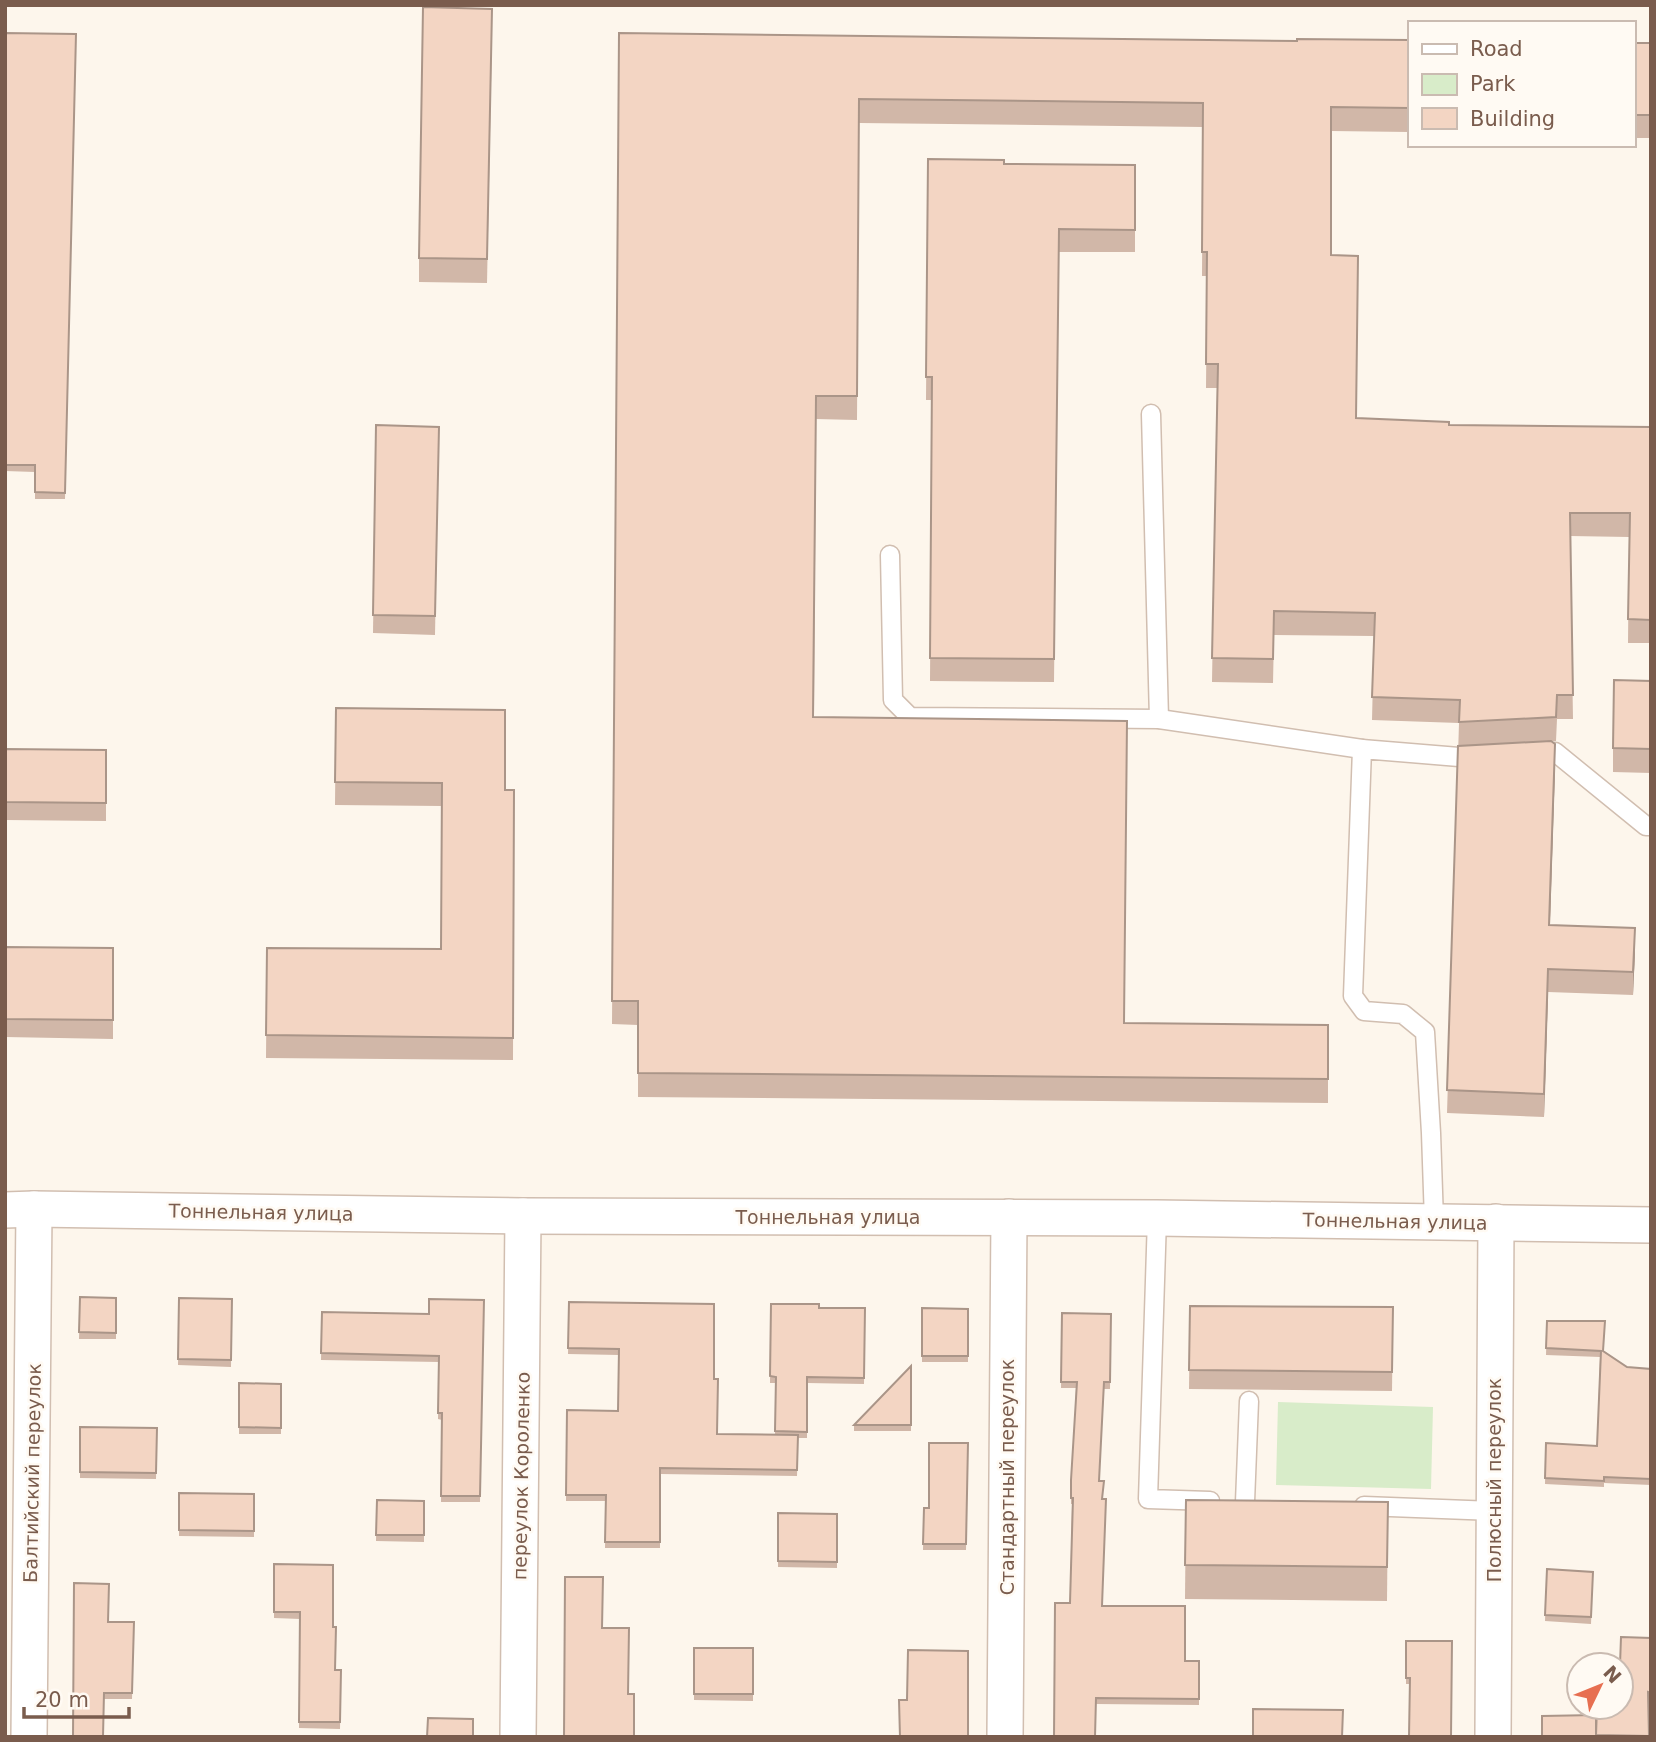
<svg xmlns="http://www.w3.org/2000/svg" width="1656" height="1742" font-family="'DejaVu Sans',sans-serif">
<rect width="100%" height="100%" fill="#fdf6ec"/>
<!-- green -->
<polygon fill="#d8ecc9" points="1278,1402 1433,1407 1431,1489 1276,1485"/>
<g fill="none" stroke-linecap="round" stroke-linejoin="round">
<!-- lane casing -->
<g stroke="#d1beb0" stroke-width="21">
<g id="lane">
<polyline points="1151,414 1159,719"/>
<polyline points="890,555 893,700 910,717 1159,719 1362,749"/>
<polyline points="1532,753 1555,752 1646,826 1651,826"/>
<polyline points="1157,1218 1148,1499 1210,1501"/>
<polyline points="1434,1221 1431,1133 1425,1032 1403,1014 1364,1011 1353,996 1362,749 1459,757 1479,756"/>
<polyline points="1245,1502 1249,1401"/>
<polyline points="1364,1506 1494,1511"/>
</g>
</g>
<!-- street casing -->
<g stroke="#d1beb0" stroke-width="38">
<g id="street">
<polyline points="5,1210 34,1209 523,1216 1157,1218 1651,1225"/>
<polyline points="29,1737 34,1209"/>
<polyline points="518,1737 523,1216"/>
<polyline points="1005,1737 1009,1217"/>
<polyline points="1493,1737 1496,1222"/>
</g>
</g>
<!-- lane -->
<use href="#lane" stroke="#fff" stroke-width="18"/>
<!-- street -->
<use href="#street" stroke="#fff" stroke-width="35"/>
</g>
<!-- wall -->
<g fill="#d1b7a8">
<polygon points="5,33 76,34 65,499 35,499 35,472 5,471"/>
<polygon points="492,33 487,283 419,282 419,258"/>
<polygon points="619,33 1297,41 1409,40 1409,132 1331,131 1331,255 1356,418 1449,425 1651,427 1651,643 1628,643 1629,537 1570,536 1573,719 1557,719 1556,741 1552,741 1555,767 1550,925 1635,951 1633,995 1548,992 1544,1117 1447,1113 1459,723 1372,720 1374,636 1274,635 1273,683 1212,682 1217,388 1206,388 1207,276 1202,276 1203,127 859,123 857,420 816,419 814,717 1124,1023 1328,1025 1328,1103 638,1097 638,1025 612,1024"/>
<rect x="1633" y="43" width="18" height="95"/>
<polygon points="928,159 1004,164 1135,165 1135,252 1059,252 1054,682 930,681 932,400 926,400"/>
<polygon points="376,425 439,427 435,635 373,633"/>
<polygon points="1651,681 1651,773 1613,772 1613,748"/>
<polygon points="336,708 505,790 514,790 513,1060 266,1058 267,948 441,949 442,806 335,805"/>
<polygon points="5,749 106,750 106,821 5,820"/>
<polygon points="5,947 113,948 113,1039 5,1037"/>
<polygon points="80,1297 116,1298 116,1339 79,1339"/>
<polygon points="179,1298 232,1299 231,1367 178,1365"/>
<polygon points="484,1300 480,1502 441,1502 442,1420 438,1419 439,1362 321,1360 322,1312 429,1314"/>
<polygon points="569,1302 714,1379 717,1434 775,1434 775,1383 770,1383 771,1304 819,1308 865,1308 864,1384 807,1383 807,1438 798,1438 797,1476 660,1474 660,1548 605,1548 606,1501 566,1501 567,1410 618,1411 619,1355 568,1354"/>
<polygon points="1190,1306 1393,1307 1392,1391 1189,1389"/>
<polygon points="922,1308 968,1309 968,1362 922,1362"/>
<polygon points="1062,1313 1111,1314 1110,1389 1104,1389 1099,1481 1103,1499 1103,1606 1185,1661 1199,1661 1199,1705 1096,1704 1070,1603 1072,1504 1071,1504 1071,1498 1076,1388 1061,1388"/>
<polygon points="1547,1321 1604,1351 1627,1367 1651,1369 1651,1485 1604,1483 1604,1487 1545,1484 1546,1443 1597,1446 1600,1357 1546,1355"/>
<polygon points="911,1366 911,1431 854,1431 854,1425"/>
<polygon points="239,1383 281,1384 281,1434 239,1434"/>
<polygon points="80,1427 157,1428 156,1479 80,1478"/>
<polygon points="968,1443 966,1550 923,1550 924,1508 929,1508"/>
<polygon points="179,1493 254,1494 254,1537 179,1536"/>
<polygon points="377,1500 424,1501 424,1542 376,1541"/>
<polygon points="1186,1500 1388,1502 1387,1601 1185,1599"/>
<polygon points="778,1513 837,1514 837,1568 778,1567"/>
<polygon points="274,1564 333,1627 335,1670 341,1670 340,1729 299,1728 300,1619 274,1618"/>
<polygon points="1547,1569 1593,1572 1591,1624 1545,1621"/>
<polygon points="108,1622 134,1622 132,1699 104,1699 73,1737"/>
<polygon points="1651,1638 1651,1699 1648,1699 1649,1737 1596,1737 1597,1707 1621,1707"/>
<polygon points="1406,1641 1452,1641 1410,1684 1406,1684"/>
<polygon points="694,1648 753,1648 753,1701 694,1700"/>
</g>
<!-- shaded-wall -->
<g fill="#aa9588">
<polygon points="1555,744 1555,767 1549,948 1549,925"/>
<polygon points="1635,928 1635,951 1633,995 1633,972"/>
<polygon points="1548,969 1548,992 1544,1117 1544,1094"/>
</g>
<!-- building -->
<g fill="#f3d5c3" stroke="#aa9588" stroke-width="2">
<polygon points="423,7 492,9 487,259 419,258"/>
<polygon points="5,33 76,34 65,493 35,492 35,465 5,465"/>
<polygon points="619,33 1297,41 1297,39 1409,40 1409,108 1331,107 1331,255 1358,256 1356,418 1449,422 1449,425 1651,427 1651,620 1628,619 1630,513 1570,513 1573,695 1557,695 1556,717 1459,722 1460,700 1372,697 1375,613 1274,611 1273,659 1212,658 1218,364 1206,364 1207,252 1202,252 1203,103 859,99 857,396 816,396 813,717 1127,721 1124,1023 1328,1025 1328,1079 638,1073 638,1001 612,1001"/>
<rect x="1633" y="43" width="18" height="72"/>
<polygon points="928,159 1004,160 1004,164 1135,165 1135,230 1059,229 1054,659 930,658 932,377 926,377"/>
<polygon points="376,425 439,427 435,616 373,615"/>
<polygon points="1614,680 1651,681 1651,749 1613,748"/>
<polygon points="336,708 505,710 505,790 514,790 513,1038 266,1035 267,948 441,949 442,783 335,782"/>
<polygon points="1551,741 1555,744 1549,925 1635,928 1633,972 1548,969 1544,1094 1447,1090 1458,746"/>
<polygon points="5,749 106,750 106,803 5,802"/>
<polygon points="5,947 113,948 113,1020 5,1019"/>
<polygon points="80,1297 116,1298 116,1333 79,1332"/>
<polygon points="179,1298 232,1299 231,1360 178,1359"/>
<polygon points="429,1299 484,1300 480,1496 441,1496 442,1413 438,1413 439,1356 321,1353 322,1312 429,1314"/>
<polygon points="569,1302 714,1304 714,1379 718,1379 717,1434 798,1435 797,1470 660,1468 660,1542 605,1542 606,1495 566,1495 567,1410 618,1411 619,1349 568,1348"/>
<polygon points="771,1304 819,1304 819,1308 865,1308 864,1378 807,1377 807,1432 775,1431 776,1377 770,1376"/>
<polygon points="1190,1306 1393,1307 1392,1372 1189,1370"/>
<polygon points="922,1308 968,1309 968,1356 922,1356"/>
<polygon points="1062,1313 1111,1314 1110,1382 1104,1382 1099,1481 1104,1481 1102,1499 1106,1499 1102,1606 1185,1606 1185,1661 1199,1661 1199,1699 1096,1698 1095,1737 1054,1737 1055,1603 1070,1603 1073,1498 1071,1498 1071,1480 1077,1382 1061,1382"/>
<polygon points="1547,1321 1605,1321 1603,1351 1627,1367 1651,1369 1651,1479 1604,1477 1604,1481 1545,1478 1546,1443 1597,1446 1601,1351 1546,1348"/>
<polygon points="911,1366 911,1425 854,1425"/>
<polygon points="239,1383 281,1384 281,1428 239,1427"/>
<polygon points="80,1427 157,1428 156,1473 80,1472"/>
<polygon points="929,1443 968,1443 966,1544 923,1544 924,1508 929,1508"/>
<polygon points="179,1493 254,1494 254,1531 179,1530"/>
<polygon points="377,1500 424,1501 424,1535 376,1535"/>
<polygon points="1186,1500 1388,1502 1387,1567 1185,1565"/>
<polygon points="778,1513 837,1514 837,1562 778,1561"/>
<polygon points="274,1564 333,1565 333,1627 336,1627 335,1670 341,1670 340,1722 299,1722 300,1612 274,1612"/>
<polygon points="1547,1569 1593,1572 1591,1617 1545,1615"/>
<polygon points="565,1577 603,1577 602,1628 629,1628 628,1694 634,1694 634,1737 564,1737"/>
<polygon points="74,1583 109,1584 108,1622 134,1622 132,1693 104,1693 103,1737 73,1737"/>
<polygon points="1621,1637 1651,1638 1651,1693 1648,1692 1649,1736 1596,1735 1597,1707 1621,1707 1621,1665 1620,1665"/>
<polygon points="1406,1641 1452,1641 1451,1737 1409,1737 1410,1678 1406,1678"/>
<rect x="694" y="1648" width="59" height="46"/>
<polygon points="908,1650 968,1651 968,1737 900,1737 899,1700 907,1700"/>
<polygon points="1253,1709 1343,1710 1342,1737 1253,1737"/>
<polygon points="1596,1715 1596,1737 1542,1737 1542,1716"/>
<polygon points="428,1718 473,1719 473,1737 427,1737"/>
</g>
<g text-anchor="middle" stroke-width="5" stroke-linejoin="round" paint-order="stroke">
<!-- street labels -->
<g font-size="19" fill="#7a5c4d" stroke="#fffaf3">
<text transform="translate(261 1212) rotate(1)" y="7">Тоннельная улица</text>
<text x="828" y="1224">Тоннельная улица</text>
<text transform="translate(1395 1221) rotate(1)" y="7">Тоннельная улица</text>
<text transform="translate(32 1473) rotate(-89)" y="7">Балтийский переулок</text>
<text transform="translate(521 1476) rotate(-89)" y="7">переулок Короленко</text>
<text transform="translate(1007 1477) rotate(-90)" y="7">Стандартный переулок</text>
<text transform="translate(1494 1480) rotate(-90)" y="7">Полюсный переулок</text>
</g>
</g>
<!-- border -->
<rect width="1656" height="1742" fill="none" stroke="#7a5c4d" stroke-width="14"/>
<!-- legend -->
<rect x="1408" y="21" width="228" height="126" fill="#fffaf3" stroke="#cabbb1" stroke-width="2"/>
<rect x="1422" y="44" width="35" height="10" fill="#ffffff" stroke="#cabbb1" stroke-width="2"/>
<text x="1470" y="56" font-size="21" fill="#7a5c4d">Road</text>
<rect x="1422" y="74" width="35" height="21" fill="#d8ecc9" stroke="#cabbb1" stroke-width="2"/>
<text x="1470" y="91" font-size="21" fill="#7a5c4d">Park</text>
<rect x="1422" y="108" width="35" height="21" fill="#f3d5c3" stroke="#cabbb1" stroke-width="2"/>
<text x="1470" y="126" font-size="21" fill="#7a5c4d">Building</text>
<!-- north arrow -->
<g transform="translate(1600 1686) rotate(47)"><circle r="33" fill="#fffaf3" stroke="#cabbb1" stroke-width="2"/>
<path d="M0-5L12 26L0 18L-12 26Z" fill="#e76f51"/>
<text y="-10" font-size="19" font-weight="bold" text-anchor="middle" fill="#7a5c4d">N</text>
</g>
<!-- scale -->
<path d="M24 1707v10h105v-10" fill="none" stroke="#7a5c4d" stroke-width="3.5"/>
<text x="35" y="1707" font-size="21" fill="#7a5c4d" stroke="#fffaf3" stroke-width="5" paint-order="stroke">20 m</text>
</svg>
